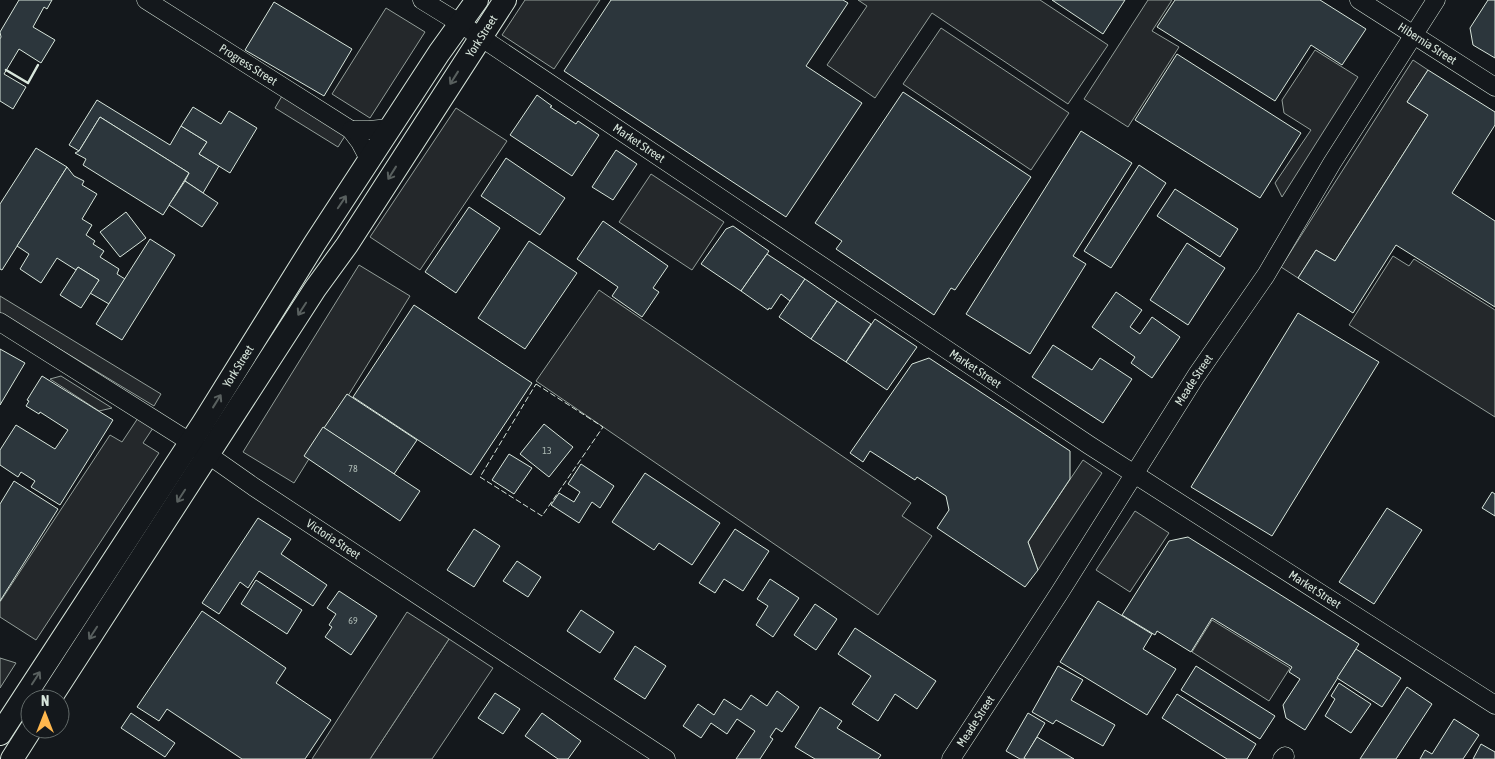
<svg xmlns="http://www.w3.org/2000/svg" width="1495" height="759" font-family="'Asap Condensed',sans-serif">
<rect width="100%" height="100%" fill="#14181c"/>
<!-- green -->
<polygon fill="#202428" stroke="#939e99" points="449,639 493,668 432,759 370,759"/>
<!-- parking -->
<g fill="#24282b" stroke="#939e99">
<polygon points="525,0 600,0 554,69 502,35"/>
<polygon points="858,0 1040,0 1108,45 1068,104 932,13 875,98 827,65 867,6"/>
<polygon points="1148,0 1172,0 1152,31 1179,47 1128,127 1084,99"/>
<polygon points="386,8 425,32 370,118 332,94"/>
<polygon points="941,28 1069,113 1031,170 903,84"/>
<polygon points="1315,50 1358,77 1282,197 1275,183 1311,130 1284,113 1282,100"/>
<polygon points="1413,60 1428,70 1407,102 1428,115 1335,261 1316,250 1298,278 1281,267"/>
<polygon points="282,96 345,136 338,147 275,108"/>
<polygon points="456,108 507,141 420,270 370,237"/>
<polygon points="651,174 724,222 692,270 619,222"/>
<polygon points="1393,256 1409,266 1414,259 1495,310 1495,417 1349,325"/>
<polygon points="359,265 410,296 294,483 243,452"/>
<polygon points="599,290 911,503 902,516 932,536 878,615 536,381"/>
<polygon points="0,296 161,394 154,406 0,313"/>
<polygon points="61,376 112,408 99,411 50,379"/>
<polygon points="138,418 153,428 143,443 159,453 36,640 0,617 0,602 110,435 122,442"/>
<polygon points="1083,460 1102,473 1038,570 1028,542"/>
<polygon points="1135,511 1169,533 1130,592 1096,570"/>
<polygon points="407,612 449,639 370,759 312,759"/>
<polygon points="1212,620 1290,668 1269,701 1192,652"/>
<polygon points="0,658 16,663 0,688"/>
</g>
<!-- building -->
<g fill="#2c363c" stroke="#d8e6dc">
<polygon points="19,0 52,0 47,9 44,7 33,27 55,40 41,63 19,49 4,74 26,87 13,109 0,101 0,39 1,37 0,32"/>
<polygon points="611,0 843,0 848,3 806,66 862,103 786,217 564,71"/>
<polygon points="1052,0 1125,0 1103,34"/>
<polygon points="1175,0 1320,0 1366,29 1342,65 1311,45 1275,101 1157,27"/>
<polygon points="1488,0 1495,0 1495,58 1473,45 1470,28"/>
<polygon points="274,2 352,49 324,96 245,50"/>
<polygon points="1177,54 1301,133 1260,198 1135,120"/>
<polygon points="1428,70 1495,112 1495,125 1452,193 1495,221 1495,307 1396,245 1353,313 1298,278 1316,250 1335,261 1428,115 1407,102"/>
<polygon points="903,92 1031,177 955,290 951,288 934,315 836,249 842,241 815,223"/>
<polygon points="537,95 552,106 550,107 576,124 578,121 599,135 572,176 510,135"/>
<polygon points="97,100 170,145 181,126 207,142 199,154 219,166 203,193 185,181 189,173 100,117 79,151 69,145"/>
<polygon points="193,107 221,124 229,111 257,128 230,173 199,154 207,142 181,126"/>
<polygon points="100,117 189,173 163,215 83,165 86,159 75,153 79,151"/>
<polygon points="1081,131 1132,163 1073,256 1086,264 1030,354 966,314"/>
<polygon points="36,148 67,167 2,270 0,269 0,204"/>
<polygon points="616,150 637,164 613,200 592,187"/>
<polygon points="506,158 565,198 540,235 481,196"/>
<polygon points="1139,165 1166,183 1111,268 1084,251"/>
<polygon points="67,167 74,176 84,181 82,185 97,194 82,219 92,225 86,235 95,241 93,244 104,251 100,257 119,269 117,274 125,279 109,304 90,293 99,280 78,267 76,270 57,258 41,283 20,269 29,254 17,246"/>
<polygon points="185,181 218,203 202,227 169,205"/>
<polygon points="1175,189 1238,229 1220,257 1157,216"/>
<polygon points="469,207 500,228 456,293 425,272"/>
<polygon points="126,212 146,238 120,257 100,232"/>
<polygon points="603,221 668,266 653,288 659,292 642,317 612,296 618,287 577,259"/>
<polygon points="733,226 769,251 741,291 701,264 726,229"/>
<polygon points="150,239 175,255 122,340 96,324"/>
<polygon points="529,241 577,273 525,349 478,318"/>
<polygon points="1187,243 1225,268 1188,325 1150,300"/>
<polygon points="767,254 805,279 790,301 781,294 771,309 769,308 768,310 741,291"/>
<polygon points="78,267 99,280 81,308 60,295"/>
<polygon points="805,279 837,301 811,339 779,317"/>
<polygon points="1116,292 1142,310 1130,327 1140,334 1152,317 1180,337 1152,378 1131,363 1135,357 1092,327"/>
<polygon points="837,301 871,324 846,362 811,339"/>
<polygon points="414,305 532,383 471,475 353,397"/>
<polygon points="1298,313 1379,362 1272,536 1191,487"/>
<polygon points="875,319 917,347 887,390 846,362"/>
<polygon points="1053,345 1092,370 1100,358 1132,379 1103,423 1032,377"/>
<polygon points="0,349 25,363 0,405"/>
<polygon points="929,358 1070,451 1070,479 1028,542 1038,570 1025,587 937,528 949,510 946,496 917,477 915,480 870,451 863,462 850,453 912,364"/>
<polygon points="42,376 113,420 60,505 31,487 35,481 21,472 18,477 0,465 0,450 16,425 55,449 68,430 40,412 39,414 26,406 29,401 27,400"/>
<polygon points="347,394 417,440 394,474 324,428"/>
<polygon points="544,424 573,447 549,477 520,454"/>
<polygon points="323,427 420,491 400,521 304,456"/>
<polygon points="509,454 532,468 514,494 492,480"/>
<polygon points="581,464 614,486 600,508 592,502 579,523 551,505 559,493 574,502 580,492 568,484"/>
<polygon points="645,473 720,523 692,565 659,543 654,550 612,522"/>
<polygon points="14,481 58,509 0,601 0,504"/>
<polygon points="1492,492 1495,494 1495,516 1482,508"/>
<polygon points="1387,508 1422,530 1374,604 1339,582"/>
<polygon points="258,518 291,539 281,554 327,585 313,606 259,571 248,588 240,582 219,614 202,603"/>
<polygon points="474,529 500,546 474,587 447,570"/>
<polygon points="735,529 769,551 743,591 724,579 715,593 699,583"/>
<polygon points="1188,537 1359,644 1305,730 1286,718 1283,705 1300,679 1289,672 1292,667 1212,618 1191,652 1157,631 1155,635 1122,615 1169,541"/>
<polygon points="517,561 541,577 528,597 503,581"/>
<polygon points="770,579 799,598 773,637 756,625 768,606 757,599"/>
<polygon points="256,580 302,610 287,634 241,604"/>
<polygon points="339,591 377,616 351,655 325,637 332,627 329,625 336,614 327,608"/>
<polygon points="1098,601 1152,634 1143,649 1176,669 1147,715 1060,662"/>
<polygon points="815,604 837,619 816,650 794,635"/>
<polygon points="581,610 614,632 600,653 567,631"/>
<polygon points="202,611 286,668 276,683 331,720 305,759 242,759 167,709 159,721 137,707"/>
<polygon points="855,628 936,681 917,709 895,694 878,721 852,704 871,676 838,654"/>
<polygon points="635,646 666,666 645,699 614,679"/>
<polygon points="1356,649 1401,678 1382,707 1337,678"/>
<polygon points="1058,666 1083,680 1071,700 1115,725 1103,746 1056,720 1053,724 1032,712"/>
<polygon points="1196,666 1275,716 1260,739 1181,690"/>
<polygon points="1339,683 1371,704 1351,733 1325,716 1335,699 1331,696"/>
<polygon points="1407,687 1432,704 1396,759 1360,759"/>
<polygon points="777,691 799,707 782,732 776,728 770,737 773,739 760,759 736,759 755,731 737,719 727,734 711,723 701,738 683,726 698,704 714,715 724,699 741,710 751,695 767,706"/>
<polygon points="495,693 520,709 503,734 478,718"/>
<polygon points="1177,694 1256,744 1247,759 1227,759 1162,718"/>
<polygon points="820,707 842,721 837,728 881,755 878,759 815,759 795,747"/>
<polygon points="131,713 175,743 165,757 121,728"/>
<polygon points="542,713 581,741 568,759 558,759 525,736"/>
<polygon points="1028,713 1045,723 1024,759 1020,759 1006,751"/>
<polygon points="1454,719 1479,735 1463,759 1420,759 1425,750 1432,754"/>
<polygon points="1037,737 1074,759 1026,759 1024,758"/>
<polygon points="1481,744 1495,752 1495,759 1473,759"/>
</g>
<g fill="none" stroke-linecap="round" stroke-linejoin="round">
<!-- minor casing -->
<g stroke="#d8e6dc" stroke-width="19">
<g id="minor">
<path id="s1" d="M146,0L351,130L360,142L370,161"/>
<path id="s2" d="M422,0L461,24L1089,445L1495,705"/>
<path id="s3" d="M1359,0L1495,87"/>
<polyline points="351,130 369,130 390,128"/>
<path id="s4" d="M0,322L190,442L254,487L666,759"/>
<path id="s5" d="M951,759L1060,592L1196,376L1266,275L1332,163L1436,0"/>
<polyline points="1282,759 1285,756"/>
</g>
</g>
<!-- major casing -->
<g stroke="#d8e6dc" stroke-width="24">
<g id="major">
<path id="s6" d="M50,699L315,289L347,245L505,0"/>
<path id="s7" d="M0,734L203,423L315,243L439,53L477,0"/>
<polyline points="12,759 31,729"/>
</g>
</g>
<!-- minor -->
<use href="#minor" stroke="#14181c" stroke-width="18"/>
<!-- major -->
<use href="#major" stroke="#14181c" stroke-width="22"/>
<!-- fence -->
<polygon stroke="#d8e6dc" stroke-width="1" stroke-dasharray="6 2.5" stroke-linecap="butt" points="536,384 603,427 542,516 480,477"/>
<!-- wall -->
<polyline stroke="#d8e6dc" stroke-width="2.5" points="6,70 28,83 38,65"/>
</g>
<!-- one-way arrows -->
<defs><path id="oneway-shaft" d="M-6 0H5M1.5-3L5.5 0L1.5 3" fill="none" stroke-width="1.6" stroke-linecap="round" stroke-linejoin="round" transform="scale(1.25)"/></defs>
<g stroke="#59605f">
<use href="#oneway-shaft" transform="translate(454 78) rotate(122)"/>
<use href="#oneway-shaft" transform="translate(392 173) rotate(122)"/>
<use href="#oneway-shaft" transform="translate(342 202) rotate(-56)"/>
<use href="#oneway-shaft" transform="translate(302 309) rotate(123)"/>
<use href="#oneway-shaft" transform="translate(217 401) rotate(-58)"/>
<use href="#oneway-shaft" transform="translate(181 496) rotate(123)"/>
<use href="#oneway-shaft" transform="translate(93 633) rotate(123)"/>
<use href="#oneway-shaft" transform="translate(36 678) rotate(-57)"/>
</g>
<g text-anchor="middle" stroke-width="4" stroke-linejoin="round" paint-order="stroke">
<!-- number labels -->
<g font-size="10" fill="#adbab4">
<text x="547" y="454">13</text>
<text x="353" y="472">78</text>
<text x="353" y="624">69</text>
</g>
<!-- street labels -->
<g font-size="12" fill="#d8e6dc" stroke="#14181c">
<text dy="4" stroke="none"><textPath href="#s6" startOffset="791">York Street</textPath></text>
<text dy="4" stroke="none"><textPath href="#s3" startOffset="81">Hibernia Street</textPath></text>
<text dy="4" stroke="none"><textPath href="#s1" startOffset="121">Progress Street</textPath></text>
<text dy="4" stroke="none"><textPath href="#s2" startOffset="260">Market Street</textPath></text>
<text dy="4" stroke="none"><textPath href="#s7" startOffset="438">York Street</textPath></text>
<text dy="4" stroke="none"><textPath href="#s2" startOffset="665">Market Street</textPath></text>
<text dy="4" stroke="none"><textPath href="#s5" startOffset="450">Meade Street</textPath></text>
<text dy="4" stroke="none"><textPath href="#s4" startOffset="398">Victoria Street</textPath></text>
<text dy="4" stroke="none"><textPath href="#s2" startOffset="1070">Market Street</textPath></text>
<text dy="4" stroke="none"><textPath href="#s5" startOffset="45">Meade Street</textPath></text>
</g>
</g>
<!-- north arrow -->
<g transform="translate(45 714)"><circle r="24" fill="#14181c" stroke="#626a69"/>
<path d="M0-4L9 19L0 12L-9 19Z" fill="#ffb74d"/>
<text y="-8" font-size="14" font-weight="bold" text-anchor="middle" fill="#d8e6dc">N</text>
</g>
</svg>
